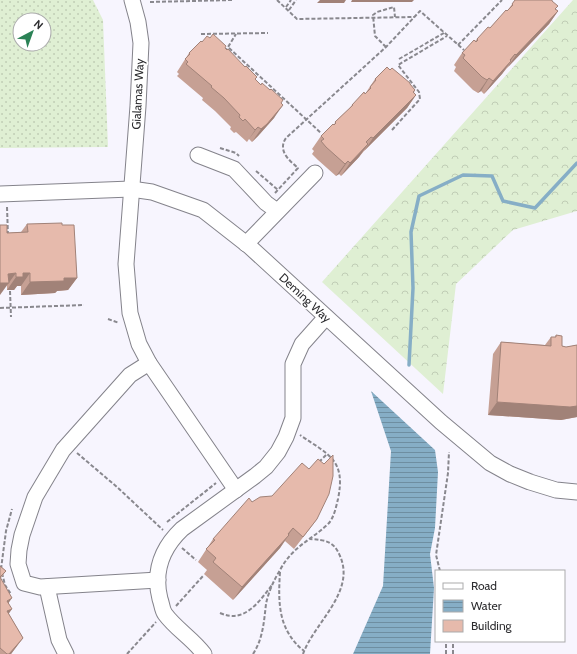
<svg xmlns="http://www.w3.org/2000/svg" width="577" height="654" font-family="Cabin,sans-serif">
<defs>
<pattern id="grass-dots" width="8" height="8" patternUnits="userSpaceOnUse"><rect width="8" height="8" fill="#dfefd3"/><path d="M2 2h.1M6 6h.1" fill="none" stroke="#c0cdb5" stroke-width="1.8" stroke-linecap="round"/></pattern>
<pattern id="forest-crowns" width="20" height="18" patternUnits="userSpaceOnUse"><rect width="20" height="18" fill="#dfefd3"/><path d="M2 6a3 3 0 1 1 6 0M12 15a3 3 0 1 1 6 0" fill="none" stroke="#c0cdb5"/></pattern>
<pattern id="water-rules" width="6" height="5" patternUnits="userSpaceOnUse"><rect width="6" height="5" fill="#86aec6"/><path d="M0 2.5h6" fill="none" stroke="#6e8ea1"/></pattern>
</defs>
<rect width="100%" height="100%" fill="#f7f5fe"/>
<!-- grass -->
<path fill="url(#grass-dots)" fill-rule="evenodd" d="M0,0H93L103,20L108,147L0,148ZM20,20H44V44H20Z"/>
<!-- forest -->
<polygon fill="url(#forest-crowns)" points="573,0 577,0 577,211 513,230 456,284 443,394 322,282"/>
<!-- water -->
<polygon fill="url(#water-rules)" points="371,391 435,450 438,472 435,528 430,554 434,588 430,654 353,654 383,586 391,451"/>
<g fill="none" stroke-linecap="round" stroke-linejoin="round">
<!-- stream -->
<polyline stroke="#86aec6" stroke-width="3.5" points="409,365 413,288 411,232 419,196 463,175 492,176 503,201 535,208 577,163"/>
<!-- minor casing -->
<g stroke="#84838b" stroke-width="17">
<g id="minor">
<polyline points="132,0 138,22 141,43 138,106 126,264 130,313 139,344 149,363 236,490"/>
<polyline points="198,155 234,169 266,203 277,211"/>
<polyline points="0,194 131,189 152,192 203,210 249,246 441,422 490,463 510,474 530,482 556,490 577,492"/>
<polyline points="246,244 315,173"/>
<polyline points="149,363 130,375 63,450 35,497 22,535 19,550 18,564 24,583 40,587 158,580"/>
<polyline points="47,587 59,640 66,654"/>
<path d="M204,654C193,639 176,629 165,614C162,610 162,604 160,599C153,571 162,548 182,529L255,476L266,467L278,452L286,437L293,418V364L302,344L326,317"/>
</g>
</g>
<!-- path -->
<g stroke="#89888e" stroke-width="2" stroke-dasharray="4 2" stroke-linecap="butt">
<polyline points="277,0 297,19 414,17"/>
<polyline points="150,2 233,0"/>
<polyline points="286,7 291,0"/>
<polyline points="289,10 296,0"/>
<polyline points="201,34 268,33"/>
<polyline points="458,45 502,0"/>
<polyline points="386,47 375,36 373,15 377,12 394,7 395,17"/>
<polyline points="229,48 321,133"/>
<polyline points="225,52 236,34"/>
<polyline points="399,59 444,33"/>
<polyline points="392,130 420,99 419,92 398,65 447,36"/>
<polyline points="220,148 236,153 239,156"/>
<polyline points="256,171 278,190"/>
<path d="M275,193L298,168C290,161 277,151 286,138L386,47L420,11L464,50"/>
<polyline points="7,207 8,236"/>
<polyline points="10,291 11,317"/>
<polyline points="0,308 84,305"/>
<polyline points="108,319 119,323"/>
<polyline points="77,453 117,487 163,530"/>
<polyline points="319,462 327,454"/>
<polyline points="167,522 216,483"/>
<polyline points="182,548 196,560"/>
<polyline points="1,569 6,531 12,509"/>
<polyline points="440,571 436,555 448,473 449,452"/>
<path d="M280,572C278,603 278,630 304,651"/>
<polyline points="2,573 5,585 11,594"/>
<polyline points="176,606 203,576"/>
<path d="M220,613C244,624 259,602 272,585"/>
<polyline points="127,654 156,622"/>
<path d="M253,654C263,639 264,621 266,604C268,593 274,580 280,570C293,546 310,541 328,524C334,518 336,507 338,499C346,460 329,455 300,435"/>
<path d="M303,654C314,623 356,592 340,556C334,541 325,540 310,539"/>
<polyline points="446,654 446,641"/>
<polyline points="453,654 453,641"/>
</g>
<!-- minor -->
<use href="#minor" stroke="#fff" stroke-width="15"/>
</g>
<!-- wall -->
<g fill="#c6a094">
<polygon points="515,0 552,0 552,1 556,9 558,11 549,24 507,68 502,74 484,94 481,91 478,93 473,90 454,71 456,67 454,65 462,53 475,41 477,39 490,28 507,11"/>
<polygon points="210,38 225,48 255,80 281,103 274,118 258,136 252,142 249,139 247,142 236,132 234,133 230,129 231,127 215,111 202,100 203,98 177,76 179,74 177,72 189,53 202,42"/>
<polygon points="390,70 410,84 415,90 414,93 416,95 407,108 364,151 359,157 341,176 339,174 336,176 318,160 312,154 314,151 312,149 321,136 334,125 335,122 349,109 352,105 365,94 375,79"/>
<polygon points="27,224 62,225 77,278 68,290 57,291 55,293 21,295 21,286 17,286 14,290 7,290 7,233 21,232"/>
<polygon points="556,335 562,346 566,347 577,345 577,417 561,420 488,415 493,354 501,342 545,345 551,337 555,337"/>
<polygon points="252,502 317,519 308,531 294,549 285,541 280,548 233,600 204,574 207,570 198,562 213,539"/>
<polygon points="0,566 6,571 1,578 9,603 9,614 23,638 11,654 0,654"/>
</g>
<!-- shaded-wall -->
<g fill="#a18278">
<polygon points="320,0 346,0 344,3 317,3"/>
<polygon points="352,0 414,0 412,2 351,2"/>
<polygon points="558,11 549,24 507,68 516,55"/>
<polygon points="515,54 507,66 511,61 502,74 484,94 493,81"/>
<polygon points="489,78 481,91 478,93 487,80"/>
<polygon points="416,95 407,108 364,151 373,138"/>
<polygon points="283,105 274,118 258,136 252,142 261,129"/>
<polygon points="258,127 249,139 247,142 255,130"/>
<polygon points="368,144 359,157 341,176 350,163"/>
<polygon points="348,161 339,174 336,176 345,164"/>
<polygon points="16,273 0,295 0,283 8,274"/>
<polygon points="23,273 30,273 21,286 17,286 14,290 7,290 16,277"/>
<polygon points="64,278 77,278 68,290 57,291 55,293 21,295 30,282"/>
<polygon points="497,402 577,406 577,417 561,420 488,415"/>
<polygon points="293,528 280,548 233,600 242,587"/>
<polygon points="12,598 3,611 7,601"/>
<polygon points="12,609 3,622 7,611"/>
<polygon points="23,638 11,654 9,654"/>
</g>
<!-- building -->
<g fill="#e6baac" stroke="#a18278">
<polygon points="515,0 552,0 552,1 558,6 555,9 558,11 516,55 515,54 510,60 511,61 493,81 489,78 487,80 482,77 463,58 465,55 462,53 474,40 476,42 478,40 477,39 488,27 490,28 506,10 507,11 513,5 512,4"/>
<polygon points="213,34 226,46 225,48 227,50 228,49 245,67 246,66 257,77 255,79 261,85 262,83 270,90 271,89 283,100 281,103 283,105 267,124 261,129 258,127 255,130 245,119 243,121 239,117 240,115 224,98 211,87 212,86 186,64 188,62 185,59 190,54 189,53 201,41 202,42 207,36 210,38"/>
<polygon points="387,67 390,70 392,68 410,83 410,84 415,90 413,92 416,95 373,138 371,137 366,142 368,144 350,163 348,161 345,164 326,147 321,141 324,139 321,136 333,124 334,125 336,123 335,122 353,105 352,105 364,92 365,94 371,88 370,87 376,80 375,79"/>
<polygon points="62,223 62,225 74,225 77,278 64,278 64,281 30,282 30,273 23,273 23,277 16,277 16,273 8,274 9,283 0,283 0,225 7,225 7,233 28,232 27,224"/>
<polygon points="556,335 562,336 562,346 566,347 577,345 577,406 570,407 497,402 501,342 551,346 551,337 556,337"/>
<polygon points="333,455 333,476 329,494 317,519 303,537 293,528 288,534 289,535 242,587 213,562 216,558 206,549 215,540 213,539 249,498 252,502 260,497 272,496 302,463 309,469 318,459 324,464"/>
<polygon points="0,566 6,571 0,577 12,598 7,601 12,609 7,611 23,638 9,654 7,654 0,648"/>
</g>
<g text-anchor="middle" stroke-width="3.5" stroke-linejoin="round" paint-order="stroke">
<!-- street labels -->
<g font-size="12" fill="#2d2d30" stroke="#fff">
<text transform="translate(138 94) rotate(-87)" y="4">Gialamas Way</text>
<text transform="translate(305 298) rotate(43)" y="4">Deming Way</text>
</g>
</g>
<!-- legend -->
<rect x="435" y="570" width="130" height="72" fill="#ffffff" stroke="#ababac"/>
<rect x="443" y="583" width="20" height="6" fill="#ffffff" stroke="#ababac"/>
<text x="471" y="590" font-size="12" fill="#2d2d30">Road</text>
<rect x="443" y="600" width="20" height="12" fill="url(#water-rules)" stroke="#ababac"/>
<text x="471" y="610" font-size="12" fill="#2d2d30">Water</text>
<rect x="443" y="620" width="20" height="12" fill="#e6baac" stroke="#ababac"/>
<text x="471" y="630" font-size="12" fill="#2d2d30">Building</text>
<!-- north arrow -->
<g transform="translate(32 32) rotate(41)"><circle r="19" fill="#ffffff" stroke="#ababac"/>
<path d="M0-3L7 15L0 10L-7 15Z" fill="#2b8256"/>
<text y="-6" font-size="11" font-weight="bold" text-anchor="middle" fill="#2d2d30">N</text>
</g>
</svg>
